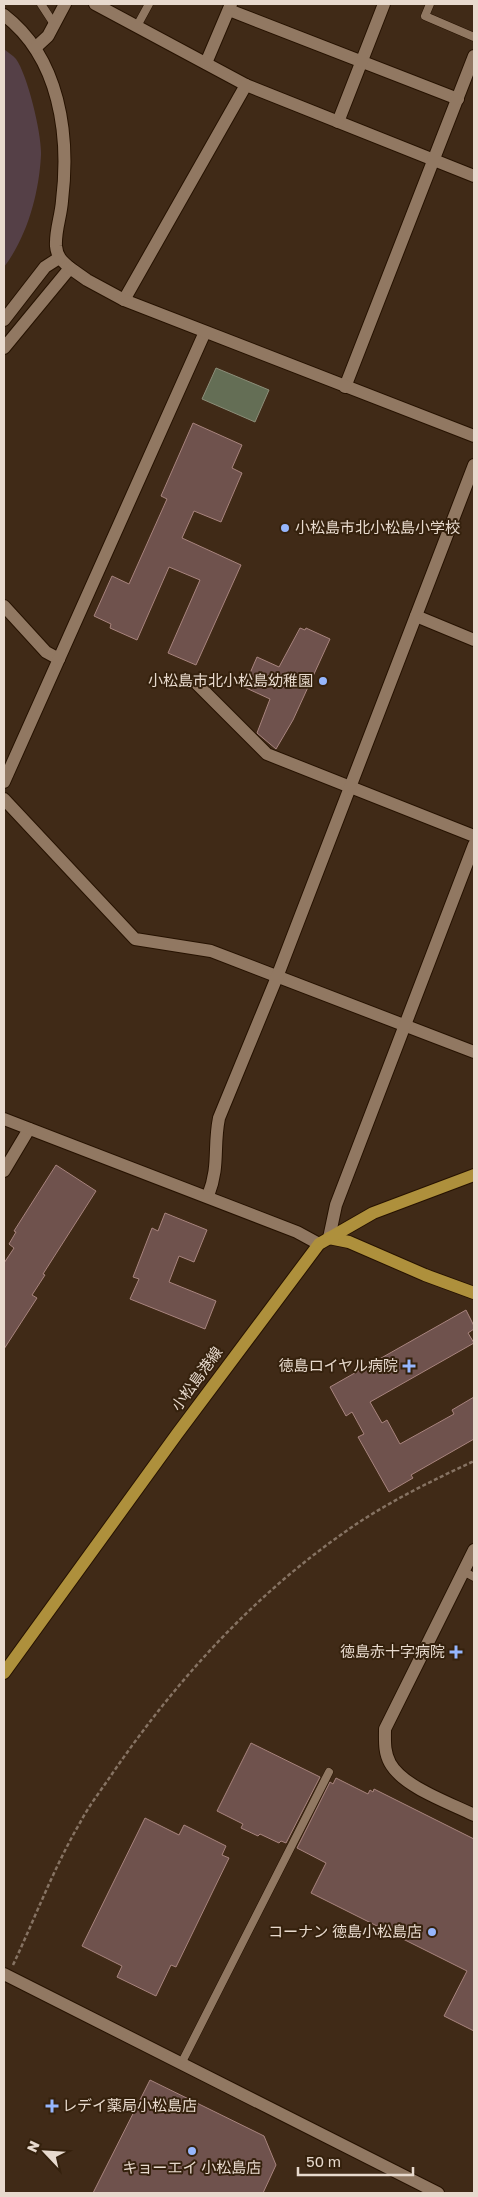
<svg xmlns="http://www.w3.org/2000/svg" width="478" height="2197" font-family="'Golos Text','Noto Sans JP',sans-serif">
<rect width="100%" height="100%" fill="#402a17"/>
<!-- green -->
<path fill="#554047" d="M4,49C7,52 13,55 16,59C28,76 42,135 41,155C39,194 27,237 4,267Z"/>
<!-- water -->
<polygon fill="#646e55" stroke="#8c8e79" points="216,368 269,390 255,422 202,399"/>
<!-- building -->
<g fill="#6f524d" stroke="#a8847e">
<polygon points="193,423 242,445 232,468 242,473 221,522 194,511 182,538 241,565 196,665 168,653 200,580 169,567 137,640 110,628 111,624 94,616 112,576 129,584 167,499 161,496"/>
<polygon points="300,628 305,630 306,628 330,639 293,720 276,749 257,733 270,699 244,687 257,657 279,667"/>
<polygon points="56,1165 96,1191 43,1274 45,1275 32,1295 37,1298 4,1349 4,1263 14,1248 9,1244 16,1232 14,1231"/>
<polygon points="165,1213 207,1230 194,1262 179,1256 169,1282 216,1301 205,1329 130,1299 139,1279 133,1277 152,1228 158,1231"/>
<polygon points="466,1310 474,1326 474,1329 468,1333 474,1343 370,1402 382,1423 387,1420 400,1444 454,1414 452,1410 474,1397 474,1439 411,1475 413,1478 389,1492 358,1437 364,1434 352,1412 346,1416 330,1387"/>
<polygon points="251,1743 320,1777 286,1843 281,1841 279,1843 260,1834 258,1836 241,1828 243,1824 217,1811"/>
<polygon points="336,1778 368,1794 370,1790 373,1792 374,1789 474,1839 474,2031 444,2016 467,1971 311,1893 326,1863 297,1848 330,1782 333,1784"/>
<polygon points="145,1818 179,1835 184,1825 226,1846 222,1855 229,1858 176,1967 171,1965 156,1996 117,1977 122,1966 82,1946"/>
<polygon points="150,2080 264,2136 276,2165 263,2193 93,2193"/>
</g>
<g fill="none" stroke-linecap="round" stroke-linejoin="round">
<!-- service casing -->
<g stroke="#261201" stroke-width="9">
<g id="service">
<polyline points="41,4 54,24"/>
<polyline points="430,4 425,16 474,37"/>
<polyline points="137,26 149,4"/>
<polyline points="463,1571 474,1577"/>
<polyline points="181,2064 329,1772"/>
</g>
</g>
<!-- minor casing -->
<g stroke="#261201" stroke-width="14">
<g id="minor">
<polyline points="95,4 246,85 474,176"/>
<polyline points="229,10 458,99"/>
<path d="M4,15C60,58 70,135 62,201C61,216 55,231 56,246C57,257 62,261 70,268L4,348"/>
<polyline points="35,48 48,36 65,4"/>
<polyline points="206,63 231,4"/>
<polyline points="338,122 384,4"/>
<polyline points="124,300 246,85"/>
<polyline points="4,320 45,267 59,258"/>
<polyline points="345,387 474,56"/>
<polyline points="4,606 46,652 59,659"/>
<polyline points="416,616 474,640"/>
<polyline points="196,683 267,754 474,836"/>
<polyline points="4,782 205,332"/>
<polyline points="4,799 135,939 211,951 474,1052"/>
<polyline points="4,1171 29,1129"/>
<path d="M208,1196C220,1165 213,1148 219,1118L277,977L474,465"/>
<path d="M474,1550L385,1729C385,1741 384,1752 390,1763C403,1787 450,1803 474,1815"/>
<polyline points="4,1974 438,2193"/>
</g>
</g>
<!-- tertiary casing -->
<g stroke="#261201" stroke-width="14">
<g id="tertiary">
<polyline points="70,268 87,280 124,300 474,436"/>
<polyline points="4,1119 297,1232 319,1244"/>
<polyline points="329,1238 336,1205 474,845"/>
</g>
</g>
<!-- primary casing -->
<g stroke="#261201" stroke-width="14">
<g id="primary">
<polyline points="329,1238 349,1242 425,1275 474,1293"/>
<polyline points="4,1673 177,1434 319,1244 373,1213 474,1175"/>
</g>
</g>
<!-- path -->
<path stroke="#867363" stroke-width="2.5" stroke-dasharray="4 2.5" stroke-linecap="butt" d="M13,1965C36,1916 54,1867 81,1821C90,1804 102,1789 112,1774C175,1682 251,1598 342,1534C382,1505 429,1482 474,1461"/>
<!-- service -->
<use href="#service" stroke="#917862" stroke-width="8"/>
<!-- minor -->
<use href="#minor" stroke="#917862" stroke-width="12"/>
<!-- tertiary -->
<use href="#tertiary" stroke="#917862" stroke-width="12"/>
<!-- primary -->
<use href="#primary" stroke="#ae903c" stroke-width="12"/>
</g>
<!-- markers -->
<g fill="#96b6fd" stroke="#35210d" stroke-width="2">
<circle cx="285" cy="528" r="5"/>
<circle cx="323" cy="681" r="5"/>
<path d="M406.5 1358.5h5v5h5v5h-5v5h-5v-5h-5v-5h5z"/>
<path d="M453.5 1644.5h5v5h5v5h-5v5h-5v-5h-5v-5h5z"/>
<circle cx="432" cy="1932" r="5"/>
<path d="M49.5 2098.5h5v5h5v5h-5v5h-5v-5h-5v-5h5z"/>
<circle cx="192" cy="2151" r="5"/>
</g>
<g text-anchor="middle" stroke-width="4" stroke-linejoin="round" paint-order="stroke">
<!-- poi labels -->
<g font-size="15" fill="#e8dace" stroke="#35210d" text-anchor="end">
<text x="295" y="533" text-anchor="start">小松島市北小松島小学校</text>
<text x="313" y="686">小松島市北小松島幼稚園</text>
<text x="398" y="1371">徳島ロイヤル病院</text>
<text x="445" y="1657">徳島赤十字病院</text>
<text x="422" y="1937">コーナン 徳島小松島店</text>
<text x="62" y="2111" text-anchor="start">レデイ薬局小松島店</text>
<text x="192" y="2173" text-anchor="middle">キョーエイ 小松島店</text>
</g>
<!-- street labels -->
<g font-size="15" fill="#e8dace" stroke="#35210d">
<text transform="translate(197 1379) rotate(-54)" y="5">小松島港線</text>
</g>
</g>
<!-- border -->
<rect width="478" height="2197" fill="none" stroke="#e8dace" stroke-width="10"/>
<!-- north arrow -->
<g transform="translate(45 2152) rotate(295)" stroke="#35210d" stroke-width="4" paint-order="stroke">
<path d="M0-4L9 19L0 12L-9 19Z" fill="#e8dace"/>
<text y="-8" font-size="14" font-weight="bold" text-anchor="middle" fill="#e8dace">N</text>
</g>
<!-- scale -->
<path d="M298 2167v8h115v-8" fill="none" stroke="#e8dace" stroke-width="2.5"/>
<text x="306" y="2167" font-size="15" fill="#e8dace" stroke="#35210d" stroke-width="4" paint-order="stroke">50 m</text>
</svg>
